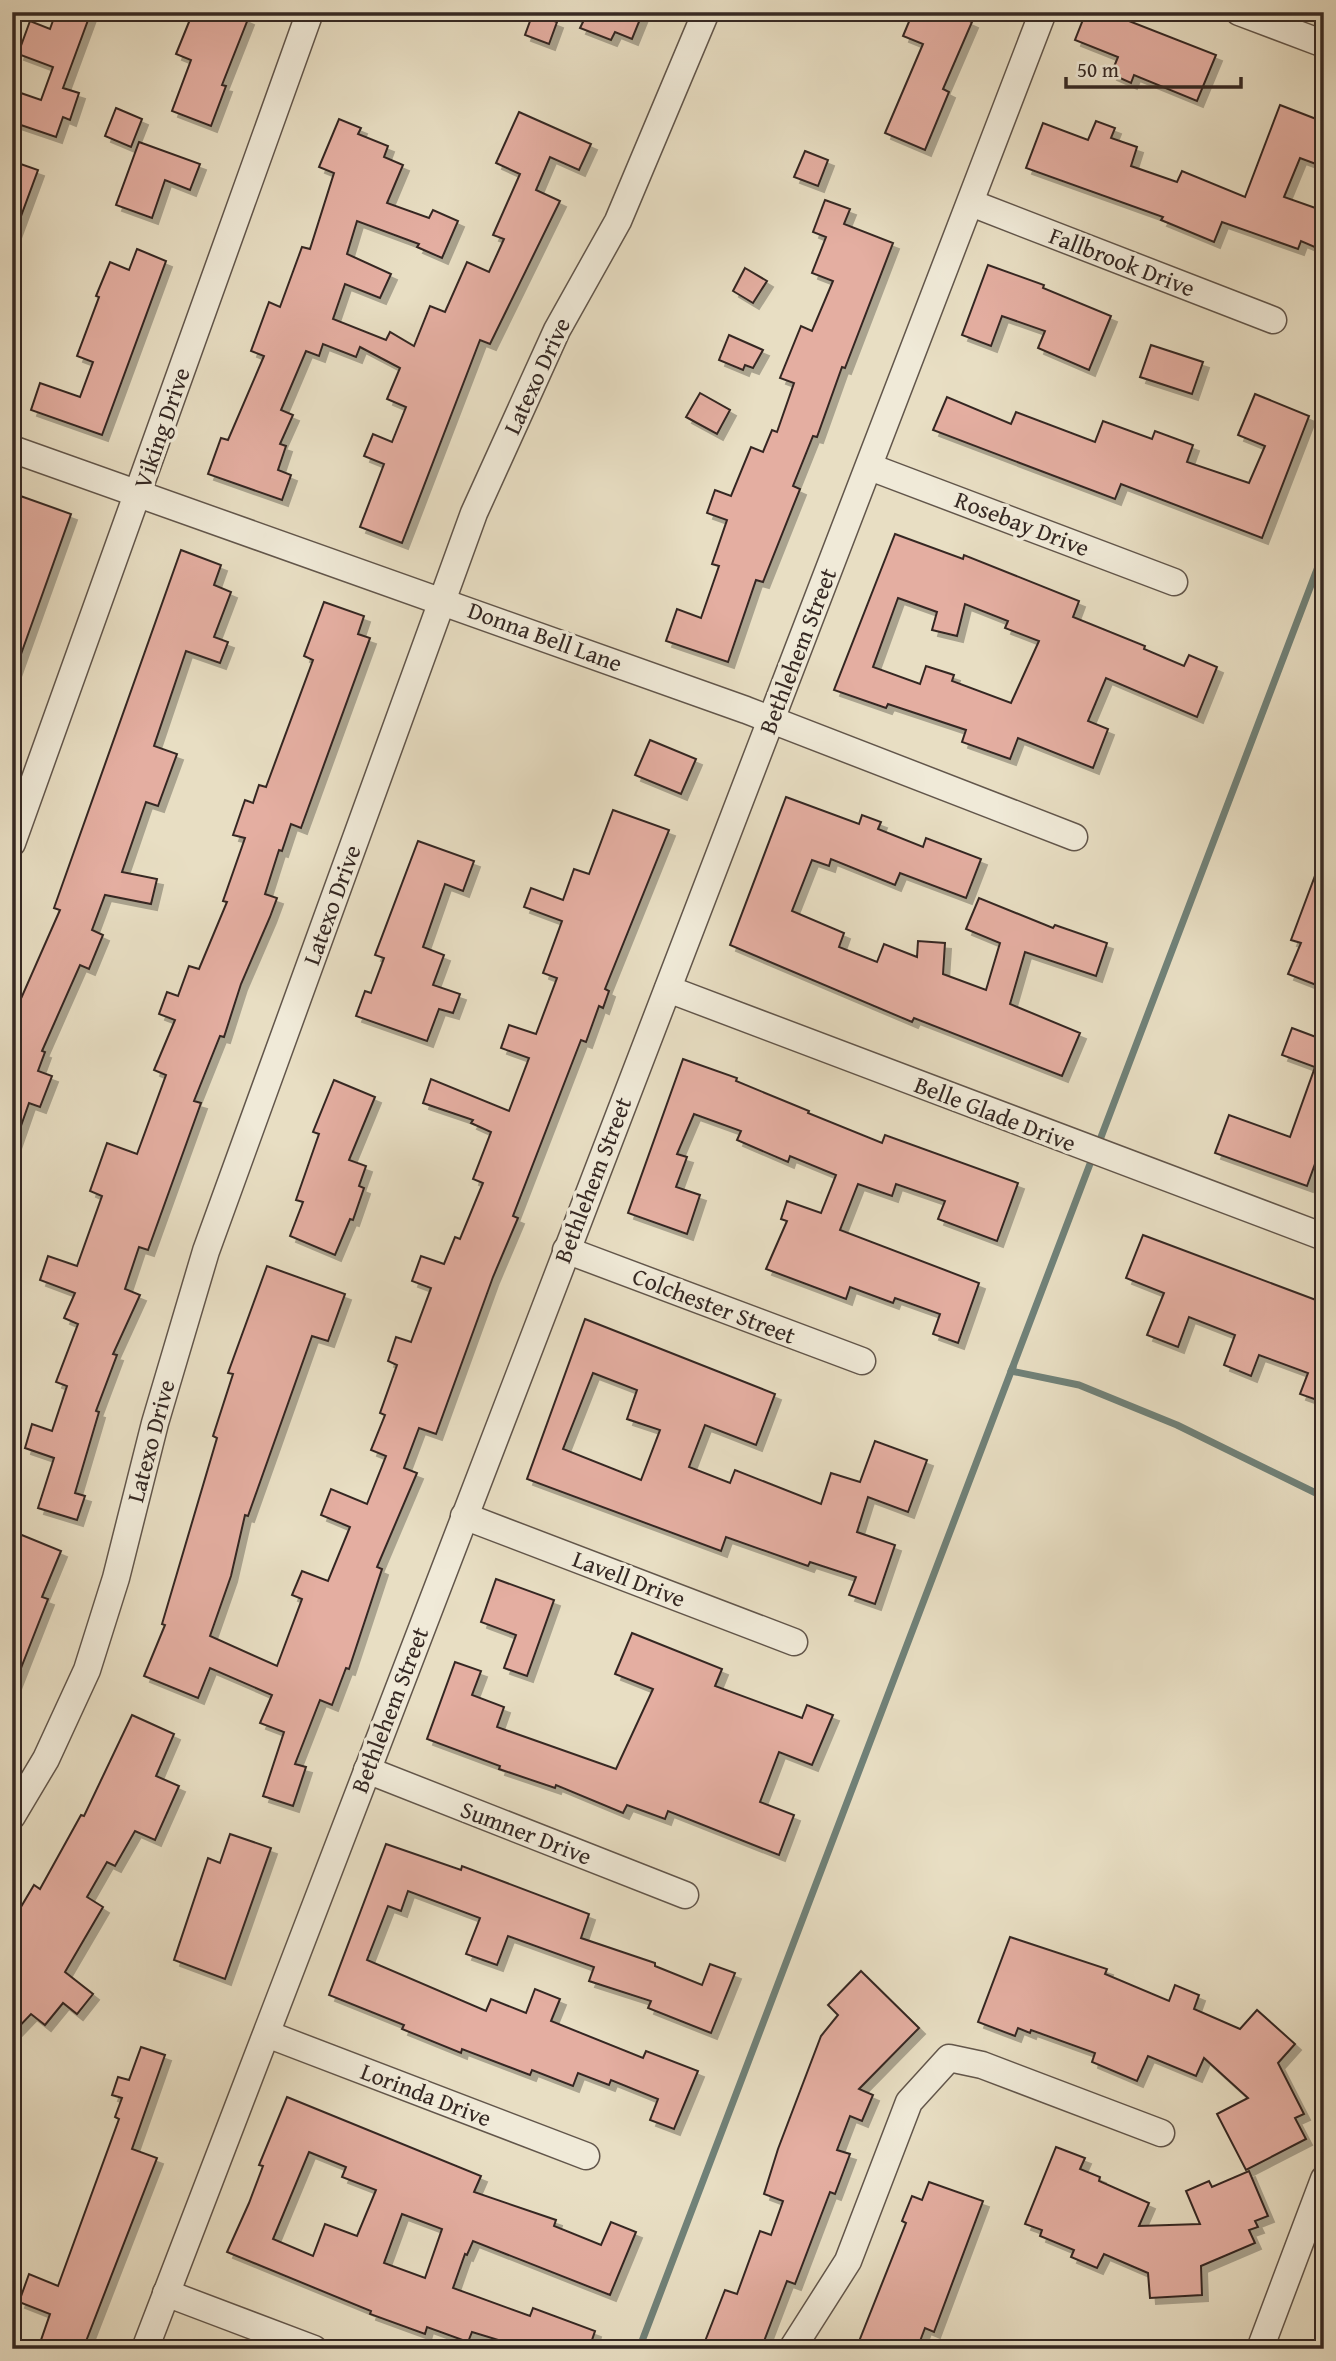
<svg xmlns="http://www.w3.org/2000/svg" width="1336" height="2361" font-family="'Gentium Book Plus',serif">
<defs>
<filter id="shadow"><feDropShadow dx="6" dy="6" stdDeviation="0" flood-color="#0004"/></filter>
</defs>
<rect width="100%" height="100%" fill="#e8dec3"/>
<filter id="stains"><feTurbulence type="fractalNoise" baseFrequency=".00286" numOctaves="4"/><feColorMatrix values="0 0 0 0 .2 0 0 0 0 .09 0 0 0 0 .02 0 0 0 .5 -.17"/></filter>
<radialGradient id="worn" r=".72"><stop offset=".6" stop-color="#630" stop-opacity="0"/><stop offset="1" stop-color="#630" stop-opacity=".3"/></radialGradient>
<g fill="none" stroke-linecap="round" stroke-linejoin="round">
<!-- stream -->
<g stroke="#708178" stroke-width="7">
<polyline points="1098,1145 1324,551"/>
<polyline points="1013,1367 1011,1371 1079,1385 1177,1425 1324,1497"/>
<polyline points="639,2349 1093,1156"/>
</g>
</g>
<!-- building -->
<g fill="#e4aea1" stroke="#352823" stroke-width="2" fill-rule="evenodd" filter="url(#shadow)">
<polygon points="56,12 91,12 63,88 79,93 70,120 63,117 56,137 12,122 12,90 41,100 53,67 18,54 30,21 50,29"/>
<polygon points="193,12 232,12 248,19 222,85 226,86 211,126 172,111 191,60 176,54"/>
<polygon points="568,12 643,12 632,39 615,32 611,40 580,28 584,20"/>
<polygon points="913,12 950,12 972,22 943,89 949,92 925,150 885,133 923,44 903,36"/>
<polygon points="1086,12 1106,12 1216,55 1197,101 1134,75 1131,83 1111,74 1118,57 1075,40"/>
<polygon points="533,13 557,22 549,44 525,35"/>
<polygon points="1280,105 1324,122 1324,167 1300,158 1284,197 1324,211 1324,251 1301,241 1298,249 1222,222 1214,242 1161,220 1163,217 1026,168 1043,123 1088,140 1096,121 1115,128 1111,138 1137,147 1131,166 1177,182 1182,171 1245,197"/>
<polygon points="116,108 142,119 131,147 105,136"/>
<polygon points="519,112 591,144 579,170 550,157 536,190 560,201 490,344 480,340 402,543 360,527 384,464 364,456 373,434 392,442 406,407 387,399 400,368 360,347 356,357 323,344 319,356 306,351 281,410 293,415 280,444 286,446 278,470 291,475 282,500 208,474 221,438 228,440 264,356 251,351 269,302 280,307 302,247 310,249 334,173 319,167 339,119 361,128 358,134 388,146 384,157 403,165 387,203 429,218 433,210 458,221 442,258 417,247 419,244 357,221 347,254 391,274 380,298 345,284 333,319 386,340 390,332 414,346 430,306 445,312 467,262 489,272 504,239 493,235 520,174 496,163"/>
<polygon points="139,142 200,164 190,190 165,180 152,218 116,205"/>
<polygon points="805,151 828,160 818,186 794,177"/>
<polygon points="12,161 38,170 14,235 12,234"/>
<polygon points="825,200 850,209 844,224 893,243 845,368 842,367 817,437 813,436 793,486 800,489 763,582 756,580 728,662 666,641 677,609 701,618 719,566 712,564 727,520 707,513 715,490 731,496 751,447 763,452 772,430 777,432 794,383 780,378 801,326 812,331 833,281 812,273 826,237 813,232"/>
<polygon points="137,249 166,261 102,435 31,410 40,383 80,397 93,362 77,356 99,297 96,296 110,262 129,270"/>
<polygon points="988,265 1044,285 1043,288 1111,316 1089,370 1038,348 1045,331 1002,316 991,346 962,335"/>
<polygon points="745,268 767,281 753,303 733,291"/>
<polygon points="729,335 763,350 753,368 745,365 743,370 719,360"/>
<polygon points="1151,345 1203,362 1192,394 1140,377"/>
<polygon points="700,393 730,410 717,434 686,417"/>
<polygon points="1255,394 1309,416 1262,538 1121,484 1115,499 933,430 947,397 1011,424 1016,412 1095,442 1103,421 1152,439 1155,431 1193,445 1187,462 1249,483 1265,446 1238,435"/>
<polygon points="12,493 71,514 15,671 12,535 17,520 12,519"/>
<path d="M895,534L963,559L964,555L1079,601L1073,617L1145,646L1144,649L1184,666L1189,655L1217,667L1197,717L1106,678L1088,721L1108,729L1093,768L1018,738L1010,759L962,742L966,730L888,704L886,708L834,690ZM898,598L937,612L932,630L957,636L965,604L1008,621L1005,628L1039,641L1011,703L952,681L954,675L926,666L920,684L873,667Z"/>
<polygon points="181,550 221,565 214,585 231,592 214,637 228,642 220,663 186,651 154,746 177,754 158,806 146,802 122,872 157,879 151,904 105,895 92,930 103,935 89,969 80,965 42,1051 45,1052 38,1071 52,1076 40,1107 29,1103 15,1143 12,1143 12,1019 60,910 54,908"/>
<polygon points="324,602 364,616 358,634 370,638 301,828 291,824 282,851 279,850 265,894 277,898 270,917 241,984 224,1037 220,1036 194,1101 201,1103 148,1250 139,1247 125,1289 140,1295 113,1354 117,1355 96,1411 99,1412 75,1493 85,1496 77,1520 38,1508 54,1458 25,1448 32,1424 52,1431 67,1386 56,1382 78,1324 64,1318 75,1293 40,1280 48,1256 77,1266 102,1196 90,1191 107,1143 137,1154 166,1075 154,1070 175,1020 159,1014 167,992 178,996 189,966 199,969 227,902 223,901 245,838 233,835 245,800 253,803 259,785 266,787 313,660 304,656"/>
<polygon points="650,740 696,759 681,794 635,775"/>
<polygon points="786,797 859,824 862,815 881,822 878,829 923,847 926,838 981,859 966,898 900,873 895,885 831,859 829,866 812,860 792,911 844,933 839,947 877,962 884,944 917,957 918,941 945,943 943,974 986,990 1000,943 966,929 979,898 1053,928 1055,925 1107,943 1096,976 1025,952 1010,1004 1080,1033 1062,1076 914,1018 912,1022 730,945"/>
<polygon points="613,810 669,830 605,989 609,991 603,1008 599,1006 586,1042 581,1040 513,1216 518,1218 493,1277 436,1434 419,1428 404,1468 417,1473 377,1567 382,1569 349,1669 346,1668 332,1705 320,1700 295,1764 306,1767 293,1806 263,1796 284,1732 260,1723 272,1695 210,1668 198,1698 144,1676 165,1625 162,1624 217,1438 213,1436 233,1374 228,1373 267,1266 345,1294 328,1341 312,1336 248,1516 245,1515 231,1576 210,1636 277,1666 302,1599 292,1595 302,1571 328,1581 350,1527 321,1515 331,1489 367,1504 386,1456 371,1450 385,1415 380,1413 397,1365 388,1361 396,1337 411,1342 431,1288 412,1281 421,1256 444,1264 455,1237 460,1239 483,1183 473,1179 491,1132 471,1123 473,1120 423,1103 431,1079 509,1111 529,1058 501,1048 509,1025 536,1034 557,978 543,973 562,921 524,907 531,888 563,900 574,869 589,874"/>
<polygon points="418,841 474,861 463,891 445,884 423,947 444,955 433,985 460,994 453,1013 439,1009 427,1041 356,1016 365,991 371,993 384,958 375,955"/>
<polygon points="1322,857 1324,857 1324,988 1288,974 1301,943 1291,940"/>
<polygon points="1292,1028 1324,1040 1324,1139 1307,1186 1215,1153 1229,1115 1290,1137 1315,1067 1282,1055"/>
<polygon points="683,1059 737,1078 736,1081 809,1111 808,1113 882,1143 885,1135 1018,1183 997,1241 938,1219 945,1201 896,1184 892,1196 858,1184 840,1230 979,1283 958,1343 933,1334 940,1314 895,1298 893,1303 850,1287 846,1299 766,1269 787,1221 781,1219 787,1201 821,1213 836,1175 790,1156 788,1162 737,1140 741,1131 694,1114 677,1154 687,1157 676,1187 700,1195 687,1234 628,1213"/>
<polygon points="334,1080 375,1097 349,1160 366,1166 359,1186 364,1188 353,1220 350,1219 335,1255 290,1236 303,1202 296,1200 319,1134 313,1132"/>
<polygon points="1143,1235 1324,1303 1324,1382 1317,1400 1300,1394 1308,1373 1259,1355 1251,1376 1224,1365 1235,1335 1189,1317 1178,1347 1147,1335 1164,1293 1126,1278"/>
<path d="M585,1319L775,1394L756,1445L705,1425L689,1467L730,1483L735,1470L821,1504L831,1473L860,1482L875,1441L927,1460L908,1512L868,1497L857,1532L895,1545L875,1604L849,1595L856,1577L810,1562L808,1566L726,1537L721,1551L527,1479ZM593,1373L637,1390L627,1419L660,1430L641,1480L563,1449Z"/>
<polygon points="12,1531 61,1551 42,1597 48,1599 14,1686"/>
<polygon points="496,1579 554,1600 527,1676 504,1668 516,1635 481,1622"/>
<polygon points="632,1633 722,1669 715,1686 802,1718 807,1705 833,1715 812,1765 779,1752 760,1802 794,1815 779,1855 668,1811 665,1819 627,1805 623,1813 556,1785 555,1788 499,1769 500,1766 427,1739 455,1662 481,1671 472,1695 504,1707 497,1727 616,1769 653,1689 615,1674"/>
<polygon points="132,1715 174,1734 156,1776 179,1786 155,1840 135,1831 115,1866 107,1862 87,1897 103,1907 65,1972 93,1994 77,2014 63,2003 45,2025 31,2014 12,2034 12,1922 34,1885 40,1889 81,1815 84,1816"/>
<polygon points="230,1834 271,1848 225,1979 174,1960 208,1858 220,1863"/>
<polygon points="386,1844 461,1870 462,1866 589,1914 581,1938 655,1963 655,1966 702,1985 710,1964 735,1973 711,2033 648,2008 651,2001 589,1981 594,1967 508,1936 497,1965 466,1954 480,1918 408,1891 401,1911 388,1906 367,1960 486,2011 491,1999 526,2013 535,1989 560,1999 551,2021 643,2058 646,2051 698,2071 674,2129 650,2120 658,2099 611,2080 609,2085 578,2073 573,2086 532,2070 530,2075 462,2049 461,2053 402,2029 404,2025 329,1995"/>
<polygon points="1010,1937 1107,1969 1105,1974 1169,2001 1175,1985 1199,1995 1194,2009 1240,2029 1257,2010 1295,2044 1278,2063 1304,2114 1295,2118 1306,2139 1246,2170 1217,2114 1248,2098 1204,2058 1196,2076 1148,2056 1137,2081 1092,2062 1095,2053 1031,2030 1030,2033 1018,2028 1015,2036 978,2022"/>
<polygon points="861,1971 919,2028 859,2089 873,2095 862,2121 850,2116 837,2150 850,2154 835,2194 830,2192 795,2284 787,2281 761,2349 702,2349 725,2290 737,2294 760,2231 771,2235 783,2201 764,2194 778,2149 821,2036 838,2015 828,2005"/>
<polygon points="141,2047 165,2055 132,2149 157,2158 83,2349 56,2349 40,2343 50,2314 19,2302 29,2274 58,2286 119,2119 115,2117 122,2098 112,2095 118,2077 129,2080"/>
<path d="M287,2097L481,2176L474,2192L556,2220L554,2226L601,2245L611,2222L636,2232L610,2295L473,2241L467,2255L465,2254L453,2288L530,2316L533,2308L595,2331L589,2349H528L472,2332L468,2342L427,2327L425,2334L370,2314L371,2311L227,2252L249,2203L263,2166L259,2165ZM309,2152L346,2167L342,2177L376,2190L357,2236L325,2224L313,2256L273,2239ZM402,2214L442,2229L425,2278L384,2263Z"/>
<polygon points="1056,2147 1085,2158 1080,2169 1100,2177 1099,2181 1149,2203 1139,2226 1200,2224 1186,2191 1209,2181 1212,2187 1249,2171 1268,2216 1255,2221 1258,2227 1249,2230 1255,2243 1201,2266 1202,2295 1150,2298 1148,2273 1104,2254 1097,2268 1071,2257 1074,2250 1040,2236 1042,2230 1025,2224"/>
<polygon points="929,2182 983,2201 934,2332 925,2328 917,2349 856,2349 906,2223 902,2221 912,2196 922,2200"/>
</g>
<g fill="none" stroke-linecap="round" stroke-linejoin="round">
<!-- minor casing -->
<g stroke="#62564b" stroke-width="29">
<g id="minor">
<polyline points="1239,12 1324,44"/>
<polyline points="971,203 1273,320"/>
<polyline points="12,449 746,710 1074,837"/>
<polyline points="870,467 1174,582"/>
<polyline points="12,843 310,12"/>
<polyline points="668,989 1324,1237"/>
<polyline points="566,1250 862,1361"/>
<polyline points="464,1516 794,1642"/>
<polyline points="367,1770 685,1895"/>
<polyline points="12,1816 46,1759 87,1670 116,1578 155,1423 206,1251 474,513 557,330 618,221 706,12"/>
<polyline points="267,2034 586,2156"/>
<polyline points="166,2293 314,2349"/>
<polyline points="145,2349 1043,12"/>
<polyline points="792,2349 848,2261 909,2102 949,2058 982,2065 1161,2133"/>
<polyline points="1260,2349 1324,2179"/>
</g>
</g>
<!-- minor -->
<use href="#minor" stroke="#f0ead8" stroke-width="26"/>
</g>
<g text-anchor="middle" stroke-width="7" stroke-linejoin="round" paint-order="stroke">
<!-- street labels -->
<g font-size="24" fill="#352823" stroke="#f0ead8">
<text transform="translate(1122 262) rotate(21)" y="8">Fallbrook Drive</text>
<text transform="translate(537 376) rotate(-65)" y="8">Latexo Drive</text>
<text transform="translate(162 428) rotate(-71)" y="8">Viking Drive</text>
<text transform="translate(1022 524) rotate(21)" y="8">Rosebay Drive</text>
<text transform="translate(545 637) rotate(20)" y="8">Donna Bell Lane</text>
<text transform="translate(798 651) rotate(-69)" y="8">Bethlehem Street</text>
<text transform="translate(332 905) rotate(-70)" y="8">Latexo Drive</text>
<text transform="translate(995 1114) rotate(21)" y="8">Belle Glade Drive</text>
<text transform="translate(593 1180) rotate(-69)" y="8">Bethlehem Street</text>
<text transform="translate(714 1306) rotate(21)" y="8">Colchester Street</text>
<text transform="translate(151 1441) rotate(-75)" y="8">Latexo Drive</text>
<text transform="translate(629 1579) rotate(21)" y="8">Lavell Drive</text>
<text transform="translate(390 1710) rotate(-69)" y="8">Bethlehem Street</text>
<text transform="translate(526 1833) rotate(21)" y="8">Sumner Drive</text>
<text transform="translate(426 2095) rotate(21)" y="8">Lorinda Drive</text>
</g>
</g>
<!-- margin -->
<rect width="1336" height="2361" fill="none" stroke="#e8dec3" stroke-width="42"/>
<rect x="14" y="14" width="1308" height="2333" fill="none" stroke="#352823" stroke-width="3.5"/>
<rect x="21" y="21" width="1294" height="2319" fill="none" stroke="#352823" stroke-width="2"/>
<!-- scale -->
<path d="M1066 77v10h175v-10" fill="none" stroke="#352823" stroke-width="3.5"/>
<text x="1077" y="77" font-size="21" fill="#352823" stroke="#f0ead8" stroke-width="5" paint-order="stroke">50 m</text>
<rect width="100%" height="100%" filter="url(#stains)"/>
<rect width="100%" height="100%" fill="url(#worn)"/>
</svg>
